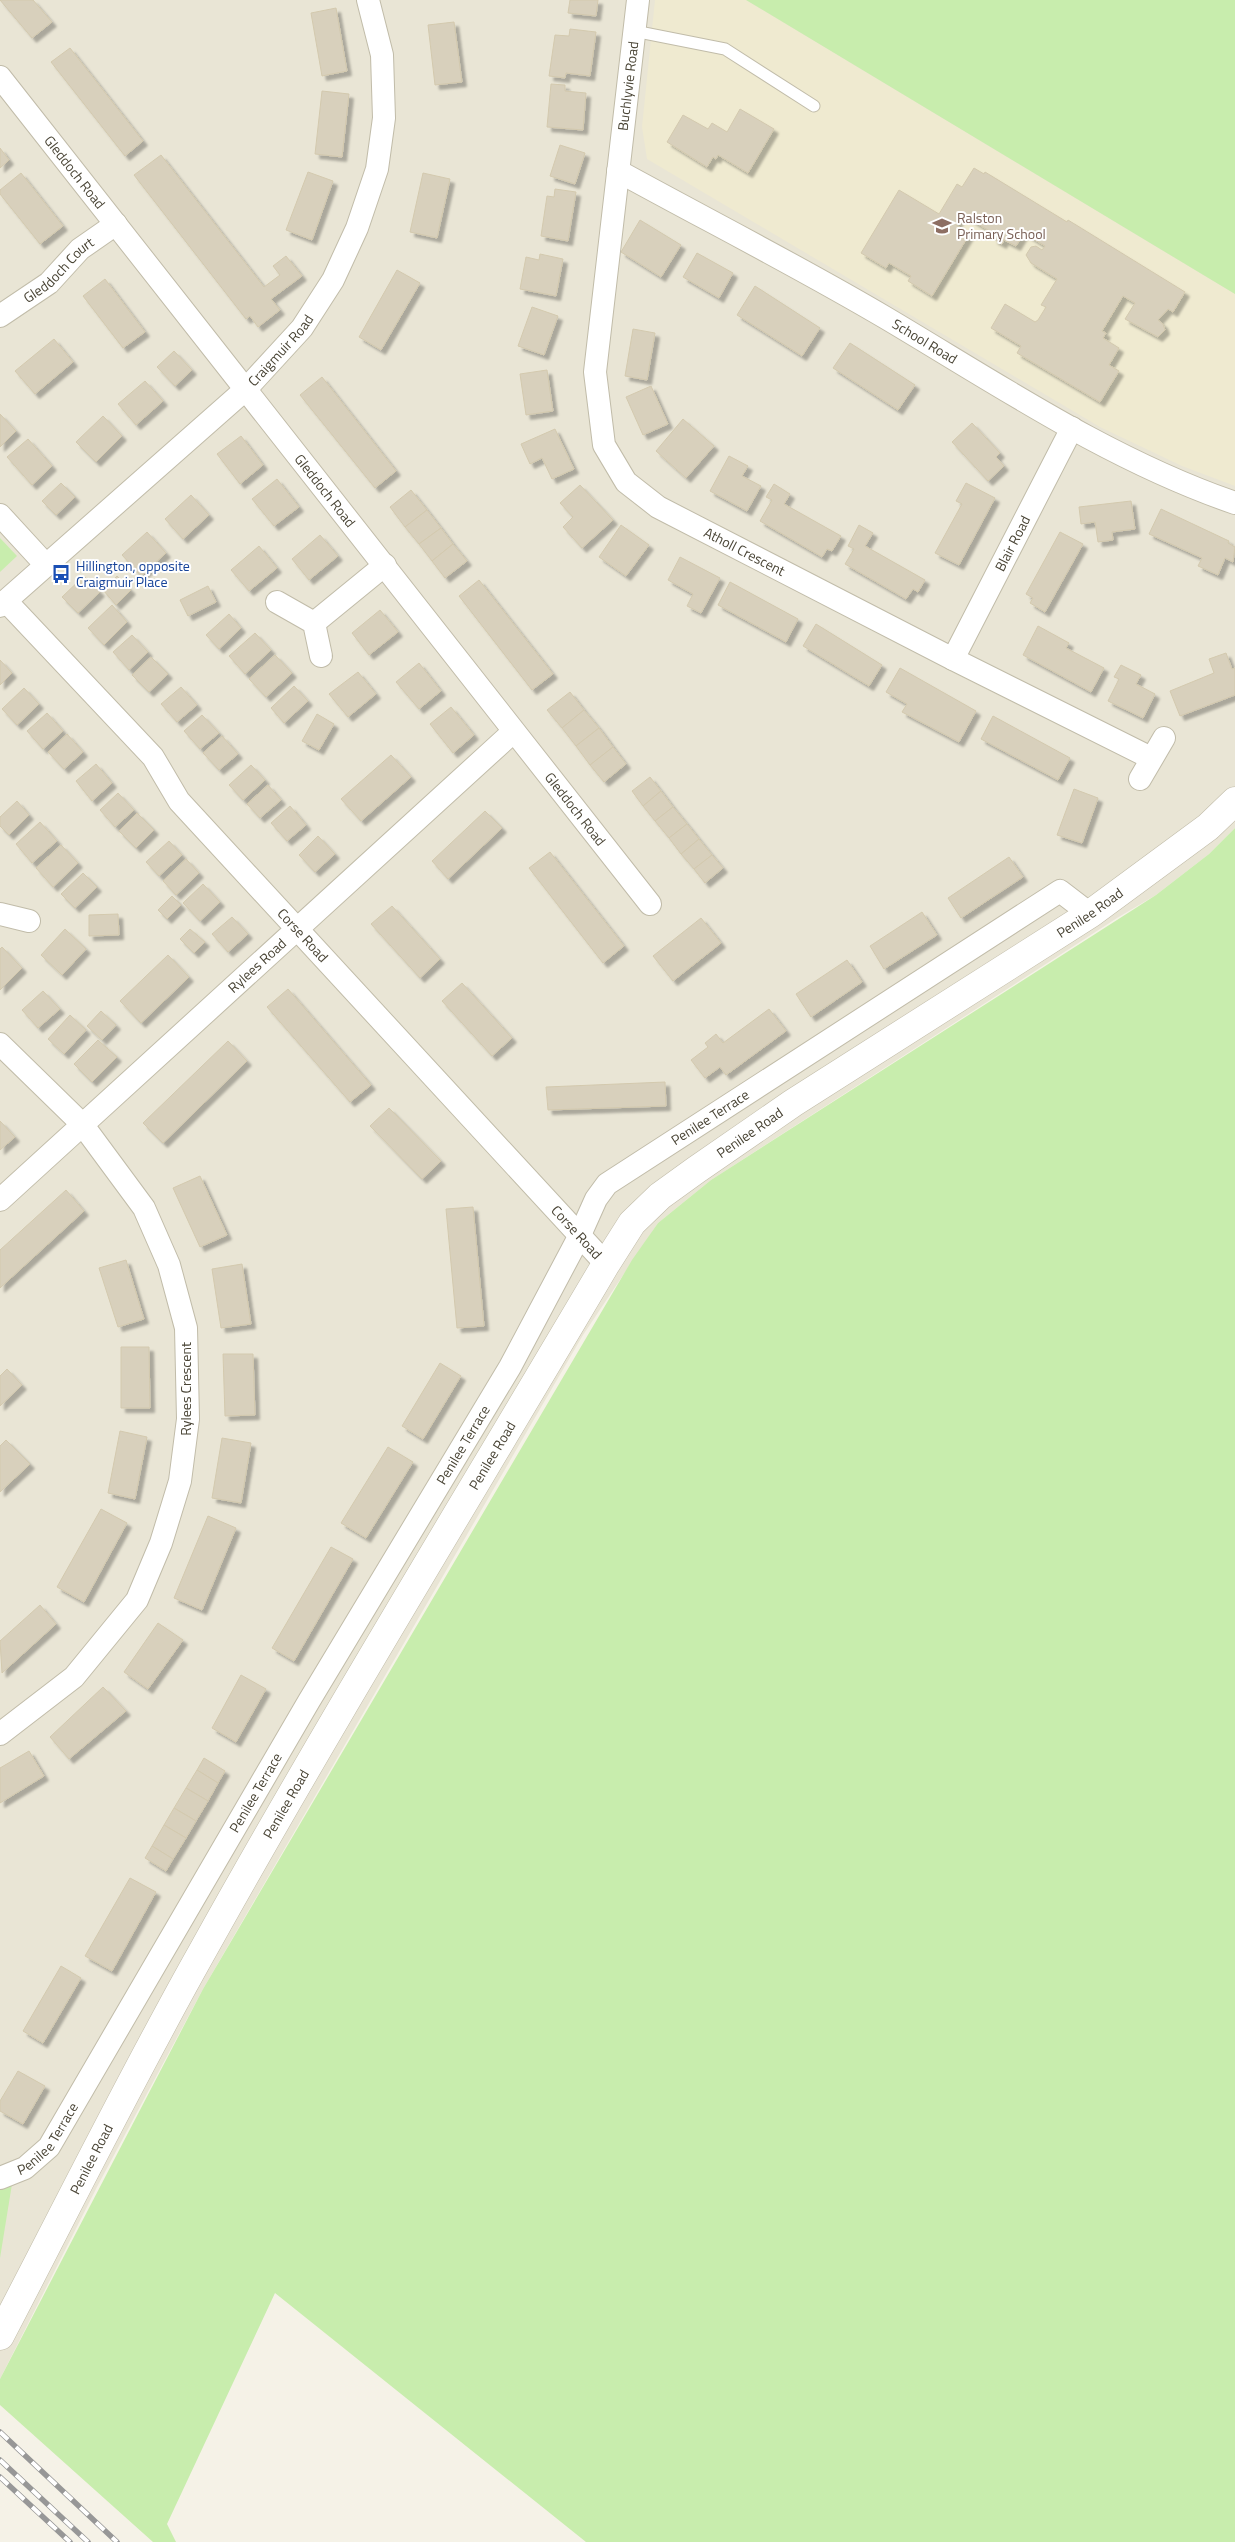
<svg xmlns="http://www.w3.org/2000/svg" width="1235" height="2542" font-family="'Titillium Web',sans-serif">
<defs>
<filter id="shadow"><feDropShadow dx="4.5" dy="4.5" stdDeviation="1" flood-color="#0004"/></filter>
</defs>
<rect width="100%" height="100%" fill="#f5f2e7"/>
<!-- residential -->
<polygon fill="#e9e5d5" points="0,0 1235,0 1235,828 1209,854 1156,895 1117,918 711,1180 658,1223 583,1335 203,1989 98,2185 0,2379"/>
<!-- education -->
<polygon fill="#efead0" points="655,0 746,0 1235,294 1235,486 1182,466 1100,427 647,159 642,127"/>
<!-- green -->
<g fill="#c8edad">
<polygon points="746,0 1235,0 1235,294"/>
<polygon points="0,538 17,556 0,572"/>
<polygon points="1235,828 1235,2542 586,2542 275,2293 167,2524 176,2542 153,2542 0,2405 0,2379 203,1989 632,1260 658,1223 711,1180 1156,895 1209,854"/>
<polygon points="12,2184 0,2258 0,2186"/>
</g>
<!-- building -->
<g fill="#d8d0bc" stroke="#d3c9ae" filter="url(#shadow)">
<polygon points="0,0 33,0 52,22 32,38"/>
<polygon points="570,0 598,0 596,16 568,13"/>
<polygon points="336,8 347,71 322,76 311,13"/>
<polygon points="454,22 462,82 435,85 428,25"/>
<polygon points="570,29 596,32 590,76 566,73 565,78 549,76 555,35 569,36"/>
<polygon points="70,48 143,141 125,156 51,62"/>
<polygon points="551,84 565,85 565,91 586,93 583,130 547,127"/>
<polygon points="322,91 349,94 342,157 315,154"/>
<polygon points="740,109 774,129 748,173 718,155 716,159 713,157 707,167 667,142 683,115 708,129 712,123 727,132"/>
<polygon points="560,145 585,153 575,184 550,176"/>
<polygon points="0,148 9,160 0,168"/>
<polygon points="161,155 264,287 280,275 273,266 286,256 302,276 271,299 280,310 258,327 250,316 246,319 134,175"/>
<polygon points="974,168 984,174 985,172 1067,222 1068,220 1185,292 1173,312 1168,309 1158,320 1163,324 1165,330 1158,337 1125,319 1135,303 1123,296 1102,331 1106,333 1103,338 1119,348 1109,365 1119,371 1100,402 1017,353 1021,346 991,328 1005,304 1035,322 1038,320 1046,307 1041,305 1057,279 1031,263 1026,255 1031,247 1036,246 1042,250 1045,246 1024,233 1016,246 1004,240 1002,244 993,239 996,235 962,214 956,225 970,233 932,296 908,281 911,276 889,263 886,268 861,253 899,190 939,214 957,184 962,187"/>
<polygon points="308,172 333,181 312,240 286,230"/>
<polygon points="21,173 63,226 40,244 0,194 0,190"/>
<polygon points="423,173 450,179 437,238 410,232"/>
<polygon points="555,189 576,192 568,241 541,236 547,196 554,197"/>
<polygon points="640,220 681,245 661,277 621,252"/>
<polygon points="697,253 733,273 719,298 683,277"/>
<polygon points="540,254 563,259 556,296 520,289 526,257 539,260"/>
<polygon points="397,270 420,283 381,350 359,337"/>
<polygon points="105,279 145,332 123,348 83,296"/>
<polygon points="755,286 820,328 802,356 737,315"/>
<polygon points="532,307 558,316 544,355 518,346"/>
<polygon points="633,329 655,333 647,380 625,376"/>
<polygon points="54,339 73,362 35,394 15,371"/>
<polygon points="850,343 915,385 898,410 833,368"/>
<polygon points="174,351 192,370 175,386 157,367"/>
<polygon points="547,370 553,411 526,415 520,374"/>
<polygon points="322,377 396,471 375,488 300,395"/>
<polygon points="145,381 163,401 136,425 118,404"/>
<polygon points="651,386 668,424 643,435 626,397"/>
<polygon points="0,414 16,431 0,447"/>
<polygon points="103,416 122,436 96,462 76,442"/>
<polygon points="683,419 714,446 686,478 656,451"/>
<polygon points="972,423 1000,453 996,457 1004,466 988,481 952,442"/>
<polygon points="555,429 574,469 552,479 542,458 530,464 521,444"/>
<polygon points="241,436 263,465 240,484 217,454"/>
<polygon points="28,439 52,466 32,485 7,457"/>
<polygon points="729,456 748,466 742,476 761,486 747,511 710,491"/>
<polygon points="277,479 299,507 274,526 252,499"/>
<polygon points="61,483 75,497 56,515 42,501"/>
<polygon points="966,483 995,498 959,565 935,553 962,504 956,501"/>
<polygon points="774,484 790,494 784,504 841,536 832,551 827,549 822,557 760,521 772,500 766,497"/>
<polygon points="580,485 613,520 582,548 563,527 573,517 560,503"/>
<polygon points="411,490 427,510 405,527 390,507"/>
<polygon points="191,495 209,515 183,539 165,519"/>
<polygon points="1131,501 1135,529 1112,532 1113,540 1098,542 1095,522 1081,524 1079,507"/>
<polygon points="1161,509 1229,541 1228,543 1235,547 1233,562 1225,558 1218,575 1198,566 1202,558 1149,534"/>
<polygon points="427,510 441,528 419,544 405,527"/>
<polygon points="621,525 649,545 626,576 599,557"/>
<polygon points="859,525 873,533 865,546 925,580 918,592 913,589 906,599 845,564 854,549 848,546"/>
<polygon points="441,528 453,544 432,561 419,544"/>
<polygon points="147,532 166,553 141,576 122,555"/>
<polygon points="1060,532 1083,544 1045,612 1030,603 1033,598 1026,594"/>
<polygon points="320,535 338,556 309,580 292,559"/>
<polygon points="453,544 467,561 445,578 432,561"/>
<polygon points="259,546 277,568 249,591 231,570"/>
<polygon points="680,557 720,578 701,613 687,606 693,594 668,580"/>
<polygon points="84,576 100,592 78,613 62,597"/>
<polygon points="117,576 131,590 116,605 103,590"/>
<polygon points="479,580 553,674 532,690 459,596"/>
<polygon points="730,582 798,619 786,642 718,605"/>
<polygon points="208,586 216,602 188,616 180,600"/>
<polygon points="112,605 127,622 104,645 88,628"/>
<polygon points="380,610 398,632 369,655 352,633"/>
<polygon points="229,614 241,628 219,649 206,635"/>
<polygon points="816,624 882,665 869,686 803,646"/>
<polygon points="1038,626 1069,643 1066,648 1104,668 1091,692 1023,655"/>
<polygon points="255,633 271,650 245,674 229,656"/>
<polygon points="132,635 148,652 129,670 113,652"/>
<polygon points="1226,653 1232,669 1235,668 1235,695 1180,716 1170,691 1214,673 1209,659"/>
<polygon points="275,655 292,673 266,697 249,679"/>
<polygon points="151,657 168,674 149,692 132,675"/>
<polygon points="0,660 12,673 0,685"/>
<polygon points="419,663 441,691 419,709 396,682"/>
<polygon points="1121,665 1141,675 1136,684 1155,694 1143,718 1108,701 1119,679 1114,677"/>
<polygon points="900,668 976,711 959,742 902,712 907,704 886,692"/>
<polygon points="358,672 376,694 348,717 329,694"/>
<polygon points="294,686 308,701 284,723 271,708"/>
<polygon points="181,687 197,705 177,722 161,704"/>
<polygon points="24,688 39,704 17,725 2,709"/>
<polygon points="570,692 584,710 562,728 547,710"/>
<polygon points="451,707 474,735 453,753 430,724"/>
<polygon points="584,710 599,728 576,746 562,728"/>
<polygon points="47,713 63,731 43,749 27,731"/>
<polygon points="317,714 334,724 319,750 302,741"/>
<polygon points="202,715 219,733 200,749 184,731"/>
<polygon points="993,716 1070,758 1058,780 981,739"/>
<polygon points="599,728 613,747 590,765 576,746"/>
<polygon points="67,734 83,752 64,769 48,752"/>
<polygon points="222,736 238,754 219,770 203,753"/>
<polygon points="613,747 626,764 604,782 590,765"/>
<polygon points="391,755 411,777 361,821 341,799"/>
<polygon points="96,764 112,783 92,801 76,781"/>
<polygon points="251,765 265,780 243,800 229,785"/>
<polygon points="650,777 661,791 643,806 632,791"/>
<polygon points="268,785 281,800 260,818 247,804"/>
<polygon points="1074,789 1098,798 1082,843 1057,835"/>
<polygon points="661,791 673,807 655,821 643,806"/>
<polygon points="118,793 134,810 115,827 100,810"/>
<polygon points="17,801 29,815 9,835 0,826 0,817"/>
<polygon points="290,806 306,825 287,841 271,823"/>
<polygon points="673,807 687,824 669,838 655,821"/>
<polygon points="485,811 502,828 448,879 432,861"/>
<polygon points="137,813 154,830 136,848 119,831"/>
<polygon points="40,822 57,841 32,863 16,844"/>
<polygon points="687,824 699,839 681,854 669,838"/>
<polygon points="318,836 335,854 315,872 299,855"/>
<polygon points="699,839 712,855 694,869 681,854"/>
<polygon points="169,841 182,855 159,876 146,862"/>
<polygon points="61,845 78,863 53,887 36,868"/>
<polygon points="550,852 624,946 603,963 529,868"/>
<polygon points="712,855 723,868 705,883 694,869"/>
<polygon points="1009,857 1023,877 961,918 948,898"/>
<polygon points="186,859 199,873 176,895 163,881"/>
<polygon points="83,873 97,887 75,908 61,894"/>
<polygon points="203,884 220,902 200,921 183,903"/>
<polygon points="172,896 181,905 167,919 158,910"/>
<polygon points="392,906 440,959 420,978 371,924"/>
<polygon points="922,912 937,935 884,969 870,946"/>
<polygon points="118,914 119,935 89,936 89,915"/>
<polygon points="232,917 248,934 228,952 212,934"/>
<polygon points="701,918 721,943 673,981 653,956"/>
<polygon points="65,929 86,949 62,975 41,955"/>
<polygon points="190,929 205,942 194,953 180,939"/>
<polygon points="2,947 22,968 0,990 0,949"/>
<polygon points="168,955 189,977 141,1023 120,1001"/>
<polygon points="847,960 862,982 811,1017 796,994"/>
<polygon points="462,983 512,1038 492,1056 442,1001"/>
<polygon points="288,989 371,1085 350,1102 267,1007"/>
<polygon points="43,991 60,1009 38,1028 22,1010"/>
<polygon points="769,1009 786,1031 726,1075 720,1067 705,1078 691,1060 708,1047 705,1043 716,1034 723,1043"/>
<polygon points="101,1011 116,1025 102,1040 87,1026"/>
<polygon points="70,1015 86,1030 64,1054 48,1039"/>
<polygon points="98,1040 117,1057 92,1082 74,1064"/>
<polygon points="228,1041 247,1061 163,1143 143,1123"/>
<polygon points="665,1082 666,1106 548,1110 546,1087"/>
<polygon points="389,1108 441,1161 422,1179 370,1126"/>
<polygon points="0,1121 15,1137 0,1150"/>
<polygon points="200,1176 227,1235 200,1247 173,1188"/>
<polygon points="66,1190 84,1211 0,1288 0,1250"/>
<polygon points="473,1207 484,1326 457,1328 446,1209"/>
<polygon points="126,1260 144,1319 118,1327 99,1268"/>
<polygon points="242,1264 251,1324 221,1328 212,1269"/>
<polygon points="121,1347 149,1347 150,1408 121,1408"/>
<polygon points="223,1354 253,1354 255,1415 225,1416"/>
<polygon points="440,1363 461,1376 423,1439 402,1426"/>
<polygon points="7,1369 22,1385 0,1406 0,1376"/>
<polygon points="120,1431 147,1437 135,1499 108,1493"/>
<polygon points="222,1438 251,1443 241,1503 212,1498"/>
<polygon points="6,1440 30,1464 0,1492 0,1446"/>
<polygon points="388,1447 413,1462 366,1538 341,1523"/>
<polygon points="101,1509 127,1523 84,1602 57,1587"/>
<polygon points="208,1516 236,1528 202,1610 174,1598"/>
<polygon points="331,1547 353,1559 294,1661 272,1648"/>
<polygon points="40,1605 56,1624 2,1673 0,1641"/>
<polygon points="158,1623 183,1640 148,1689 124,1672"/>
<polygon points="241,1675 266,1689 236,1742 212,1728"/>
<polygon points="103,1687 126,1711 69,1759 50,1737"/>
<polygon points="29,1751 44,1776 0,1803 0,1768"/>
<polygon points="204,1758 225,1771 218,1783 197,1770"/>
<polygon points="197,1770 218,1783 208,1801 186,1788"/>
<polygon points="186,1788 208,1801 196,1821 174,1808"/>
<polygon points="174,1808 196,1821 186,1838 164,1825"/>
<polygon points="164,1825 186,1838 173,1859 152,1846"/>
<polygon points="152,1846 173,1859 166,1871 145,1858"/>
<polygon points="130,1878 156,1892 112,1971 85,1956"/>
<polygon points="61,1966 81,1978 43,2043 23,2031"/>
<polygon points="18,2071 45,2086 23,2124 0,2111 0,2101"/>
</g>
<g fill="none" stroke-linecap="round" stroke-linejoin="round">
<!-- service casing -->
<g stroke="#c1bca9" stroke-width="13">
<polyline id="service" points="634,31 725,49 814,106"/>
</g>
<!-- minor casing -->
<g stroke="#c1bca9" stroke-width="24">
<g id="minor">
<path id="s1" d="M638,0L595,372L604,445L626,482L658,507L953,659L1151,758"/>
<path id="s2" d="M0,77L650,904"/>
<path id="s3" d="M618,171C707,220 798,266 886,318C999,385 1110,460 1235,503"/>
<path id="s4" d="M0,316L49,283L80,249L116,224"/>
<polyline points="0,515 45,564"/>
<path id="s5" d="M6,601L153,757L179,801L606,1264"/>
<polyline points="277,602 314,623 321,656"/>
<path id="s6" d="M0,606L246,389L302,328L333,280L357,228L377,169L384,118L382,55L368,0"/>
<polyline points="314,623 385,565"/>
<path id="s7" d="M953,659L1072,428"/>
<polyline points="1140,779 1164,738"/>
<polyline points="0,914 29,921"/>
<polyline points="0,1044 82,1124 144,1208 169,1265 186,1328 188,1419 180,1481 161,1543 137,1600 74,1677 0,1734"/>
<path id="s8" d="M0,1200L513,732"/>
<path id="s9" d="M0,2178L25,2168L49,2147L309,1701L510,1367L579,1237L596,1199L607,1184L1060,891L1090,914"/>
</g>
</g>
<!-- tertiary casing -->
<g stroke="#c1bca9" stroke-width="29">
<g id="tertiary">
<path id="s10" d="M0,2336C67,2208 131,2078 202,1952C331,1720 471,1493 606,1264L632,1223L660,1196L696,1170L793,1103L1090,914L1208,827L1235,801"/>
</g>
</g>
<!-- service -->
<use href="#service" stroke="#fff" stroke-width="11"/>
<!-- minor -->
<use href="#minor" stroke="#fff" stroke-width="22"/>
<!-- tertiary -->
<use href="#tertiary" stroke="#fff" stroke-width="28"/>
<!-- rail casing -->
<g stroke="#979797" stroke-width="5.5">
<g id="rail">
<polyline points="0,2432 117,2542"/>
<polyline points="0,2460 88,2542"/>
<polyline points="0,2477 70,2542"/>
</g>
</g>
<!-- rail -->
<use href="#rail" stroke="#fff" stroke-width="4" stroke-dasharray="11" stroke-linecap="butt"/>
</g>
<!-- icons -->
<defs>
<g id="school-bare" transform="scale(1.5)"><path d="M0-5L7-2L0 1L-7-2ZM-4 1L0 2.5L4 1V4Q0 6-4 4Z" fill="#8d6e63" stroke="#fff" stroke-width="2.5" paint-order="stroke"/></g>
<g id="bus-bare" transform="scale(1.5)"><path d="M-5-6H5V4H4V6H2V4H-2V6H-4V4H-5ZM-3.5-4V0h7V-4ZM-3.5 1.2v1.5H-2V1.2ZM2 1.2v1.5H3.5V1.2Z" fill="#1a4fb4" stroke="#fff" stroke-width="2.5" paint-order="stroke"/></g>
</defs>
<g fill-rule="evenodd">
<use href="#school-bare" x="942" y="226"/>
<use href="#bus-bare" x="61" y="574"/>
</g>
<g text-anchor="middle" stroke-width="4" stroke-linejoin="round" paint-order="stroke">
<!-- street labels -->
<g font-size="14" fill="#494435" stroke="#fff">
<text transform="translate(628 86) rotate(-83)" y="5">Buchlyvie Road</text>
<text dy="5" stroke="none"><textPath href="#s2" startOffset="121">Gleddoch Road</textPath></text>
<text dy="5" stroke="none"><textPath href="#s4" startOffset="75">Gleddoch Court</textPath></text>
<text dy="5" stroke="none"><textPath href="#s3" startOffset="351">School Road</textPath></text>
<text dy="5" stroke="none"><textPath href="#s6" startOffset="380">Craigmuir Road</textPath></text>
<text dy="5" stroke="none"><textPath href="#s2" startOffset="526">Gleddoch Road</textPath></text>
<text dy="5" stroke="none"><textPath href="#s7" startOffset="130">Blair Road</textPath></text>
<text dy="5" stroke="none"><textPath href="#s1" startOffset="629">Atholl Crescent</textPath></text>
<text dy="5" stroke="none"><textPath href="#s2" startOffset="931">Gleddoch Road</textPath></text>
<text dy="5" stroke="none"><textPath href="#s10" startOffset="1834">Penilee Road</textPath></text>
<text dy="5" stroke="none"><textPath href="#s5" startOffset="448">Corse Road</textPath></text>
<text dy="5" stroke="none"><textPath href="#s8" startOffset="348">Rylees Road</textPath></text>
<text dy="5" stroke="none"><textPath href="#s9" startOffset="1295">Penilee Terrace</textPath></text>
<text dy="5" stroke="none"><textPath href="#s10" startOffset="1429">Penilee Road</textPath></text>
<text dy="5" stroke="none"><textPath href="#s5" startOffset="852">Corse Road</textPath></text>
<text transform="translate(186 1389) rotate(-90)" y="5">Rylees Crescent</text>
<text dy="5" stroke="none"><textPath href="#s9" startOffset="874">Penilee Terrace</textPath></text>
<text dy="5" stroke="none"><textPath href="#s10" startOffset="1009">Penilee Road</textPath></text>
<text dy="5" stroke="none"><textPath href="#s9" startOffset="469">Penilee Terrace</textPath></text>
<text dy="5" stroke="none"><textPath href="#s10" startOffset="604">Penilee Road</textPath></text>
<text dy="5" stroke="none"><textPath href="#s9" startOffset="64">Penilee Terrace</textPath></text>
<text dy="5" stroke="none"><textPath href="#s10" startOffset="199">Penilee Road</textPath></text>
</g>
<!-- education labels -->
<g font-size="14" fill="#785e54" stroke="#fff" text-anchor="start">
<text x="957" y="223">Ralston<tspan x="957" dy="16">Primary School</tspan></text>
</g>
<!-- transit labels -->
<g font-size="14" fill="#164399" stroke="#fff" text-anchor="start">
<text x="76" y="571">Hillington, opposite<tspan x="76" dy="16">Craigmuir Place</tspan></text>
</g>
</g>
</svg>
